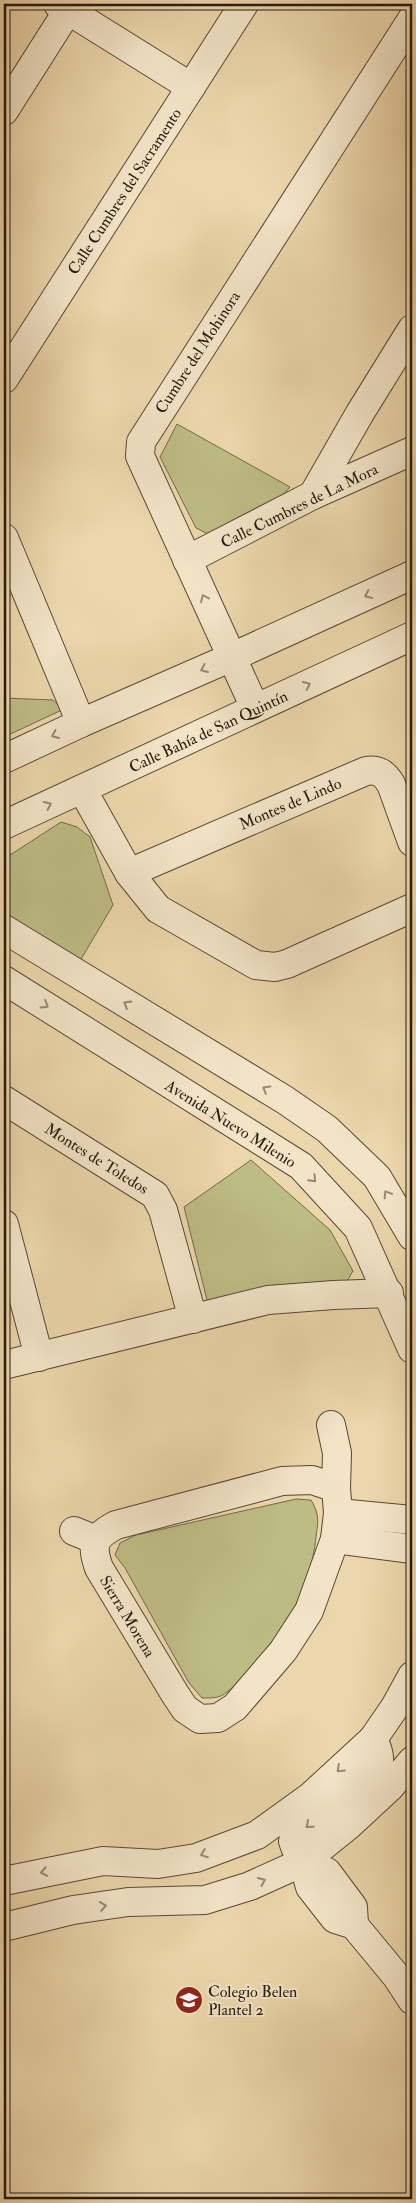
<svg xmlns="http://www.w3.org/2000/svg" width="416" height="2203" font-family="'IM FELL Double Pica',serif">
<rect width="100%" height="100%" fill="#ecd6ab"/>
<filter id="stains"><feTurbulence type="fractalNoise" baseFrequency=".004" numOctaves="4"/><feColorMatrix values="0 0 0 0 .2 0 0 0 0 .09 0 0 0 0 .02 0 0 0 .5 -.17"/></filter>
<radialGradient id="worn" r=".72"><stop offset=".6" stop-color="#630" stop-opacity="0"/><stop offset="1" stop-color="#630" stop-opacity=".3"/></radialGradient>
<!-- green -->
<g fill="#bdbc85" stroke="#716b4a">
<polygon points="177,424 290,487 282,496 208,534 196,528 160,457"/>
<polygon points="4,698 53,700 64,709 4,737"/>
<polygon points="61,822 77,827 90,837 113,905 80,961 7,914 4,909 4,859"/>
<polygon points="251,1160 330,1230 353,1271 344,1286 208,1304 184,1207"/>
<path d="M296,1499L311,1500C320,1515 318,1521 316,1537C311,1591 281,1637 244,1676C238,1682 226,1695 218,1697C213,1698 207,1698 202,1698L189,1683L125,1568L115,1555L120,1543L136,1535Z"/>
</g>
<g fill="none" stroke-linecap="round" stroke-linejoin="round">
<!-- minor casing -->
<g stroke="#574935" stroke-width="30">
<g id="minor">
<polyline points="58,4 191,87"/>
<polyline points="4,111 72,4"/>
<polyline points="4,379 244,4"/>
<polyline points="313,495 360,413 412,329"/>
<polyline points="4,538 81,723"/>
<polyline points="187,560 313,495 412,451"/>
<polyline points="255,708 140,456 141,442 412,19"/>
<polyline points="4,759 81,723 232,657 412,575"/>
<polyline points="82,789 129,873 158,909 256,965 275,967 287,964 412,908"/>
<polyline points="4,825 412,636"/>
<path d="M129,873L366,771C378,769 384,773 391,784L412,842"/>
<polyline points="4,929 285,1100 327,1129 377,1177 412,1236"/>
<polyline points="4,980 301,1166 358,1228 412,1349"/>
<polyline points="4,1100 155,1195 163,1210 193,1319"/>
<polyline points="4,1224 39,1357"/>
<polyline points="4,1365 268,1300 334,1295 389,1293"/>
<path d="M331,1425L337,1453L336,1488L338,1513L335,1539L309,1611L283,1651L235,1707L218,1718L200,1719L185,1709L175,1694L99,1568C91,1545 93,1537 116,1525L282,1481L312,1480L336,1488"/>
<polyline points="338,1513 412,1520"/>
<polyline points="74,1531 96,1540"/>
<polyline points="335,1539 412,1549"/>
<path d="M373,1739C376,1745 380,1754 379,1761C375,1778 312,1822 295,1835L293,1841L295,1847L303,1862L310,1887L335,1919L354,1925L397,1977L412,2000"/>
<polyline points="303,1862 327,1872 353,1907 354,1925"/>
<polyline points="4,1881 103,1861 158,1864 196,1858 257,1835 310,1797 373,1739 395,1707 412,1676"/>
<polyline points="4,1927 73,1910 128,1902 205,1900 250,1886 303,1862 349,1825 390,1787 412,1761"/>
</g>
</g>
<!-- minor -->
<use href="#minor" stroke="#f3e4c8" stroke-width="28"/>
</g>
<!-- one-way arrows -->
<defs><path id="oneway-chevron" d="M-2-3.5L2.5 0L-2 3.5" fill="none" stroke-width="1.6" stroke-linecap="round" stroke-linejoin="round" transform="scale(1.25)"/></defs>
<g stroke="#968974">
<use href="#oneway-chevron" transform="translate(368 595) rotate(155)"/>
<use href="#oneway-chevron" transform="translate(204 598) rotate(-115)"/>
<use href="#oneway-chevron" transform="translate(204 669) rotate(157)"/>
<use href="#oneway-chevron" transform="translate(307 685) rotate(-25)"/>
<use href="#oneway-chevron" transform="translate(55 735) rotate(155)"/>
<use href="#oneway-chevron" transform="translate(48 805) rotate(-25)"/>
<use href="#oneway-chevron" transform="translate(127 1004) rotate(-149)"/>
<use href="#oneway-chevron" transform="translate(45 1005) rotate(32)"/>
<use href="#oneway-chevron" transform="translate(266 1089) rotate(-149)"/>
<use href="#oneway-chevron" transform="translate(313 1179) rotate(47)"/>
<use href="#oneway-chevron" transform="translate(387 1194) rotate(-121)"/>
<use href="#oneway-chevron" transform="translate(340 1769) rotate(137)"/>
<use href="#oneway-chevron" transform="translate(309 1825) rotate(141)"/>
<use href="#oneway-chevron" transform="translate(204 1854) rotate(159)"/>
<use href="#oneway-chevron" transform="translate(44 1872) rotate(169)"/>
<use href="#oneway-chevron" transform="translate(262 1881) rotate(-24)"/>
<use href="#oneway-chevron" transform="translate(103 1906) rotate(-8)"/>
</g>
<!-- icons -->
<defs>
<g id="school-disc" transform="scale(1.4375)"><circle r="9.5" fill="#8f2418" stroke="#f3e4c8"/><path d="M0-5L7-2L0 1L-7-2ZM-4 1L0 2.5L4 1V4Q0 6-4 4Z" fill="#fff"/></g>
</defs>
<g fill-rule="evenodd">
<use href="#school-disc" x="189" y="2000"/>
</g>
<g text-anchor="middle" stroke-width="4" stroke-linejoin="round" paint-order="stroke">
<!-- street labels -->
<g font-size="16" fill="#251a0e" stroke="#f3e4c8">
<text transform="translate(124 191) rotate(-57)" y="6">Calle Cumbres del Sacramento</text>
<text transform="translate(197 352) rotate(-57)" y="6">Cumbre del Mohinora</text>
<text transform="translate(299 505) rotate(-26)" y="6">Calle Cumbres de La Mora</text>
<text transform="translate(208 731) rotate(-25)" y="6">Calle Bahía de San Quintín</text>
<text transform="translate(290 803) rotate(-23)" y="6">Montes de Lindo</text>
<text transform="translate(231 1123) rotate(32)" y="6">Avenida Nuevo Milenio</text>
<text transform="translate(97 1158) rotate(32)" y="6">Montes de Toledos</text>
<text transform="translate(128 1616) rotate(59)" y="6">Sierra Morena</text>
</g>
<!-- poi labels -->
<g font-size="16" fill="#251a0e" stroke="#f3e4c8" text-anchor="start">
<text x="208" y="1997">Colegio Belen<tspan x="208" dy="18">Plantel 2</tspan></text>
</g>
</g>
<!-- margin -->
<rect width="416" height="2203" fill="none" stroke="#ecd6ab" stroke-width="20"/>
<rect x="5" y="5" width="406" height="2193" fill="none" stroke="#251a0e" stroke-width="2.5"/>
<rect x="10" y="10" width="396" height="2183" fill="none" stroke="#251a0e"/>
<rect width="100%" height="100%" filter="url(#stains)"/>
<rect width="100%" height="100%" fill="url(#worn)"/>
</svg>
